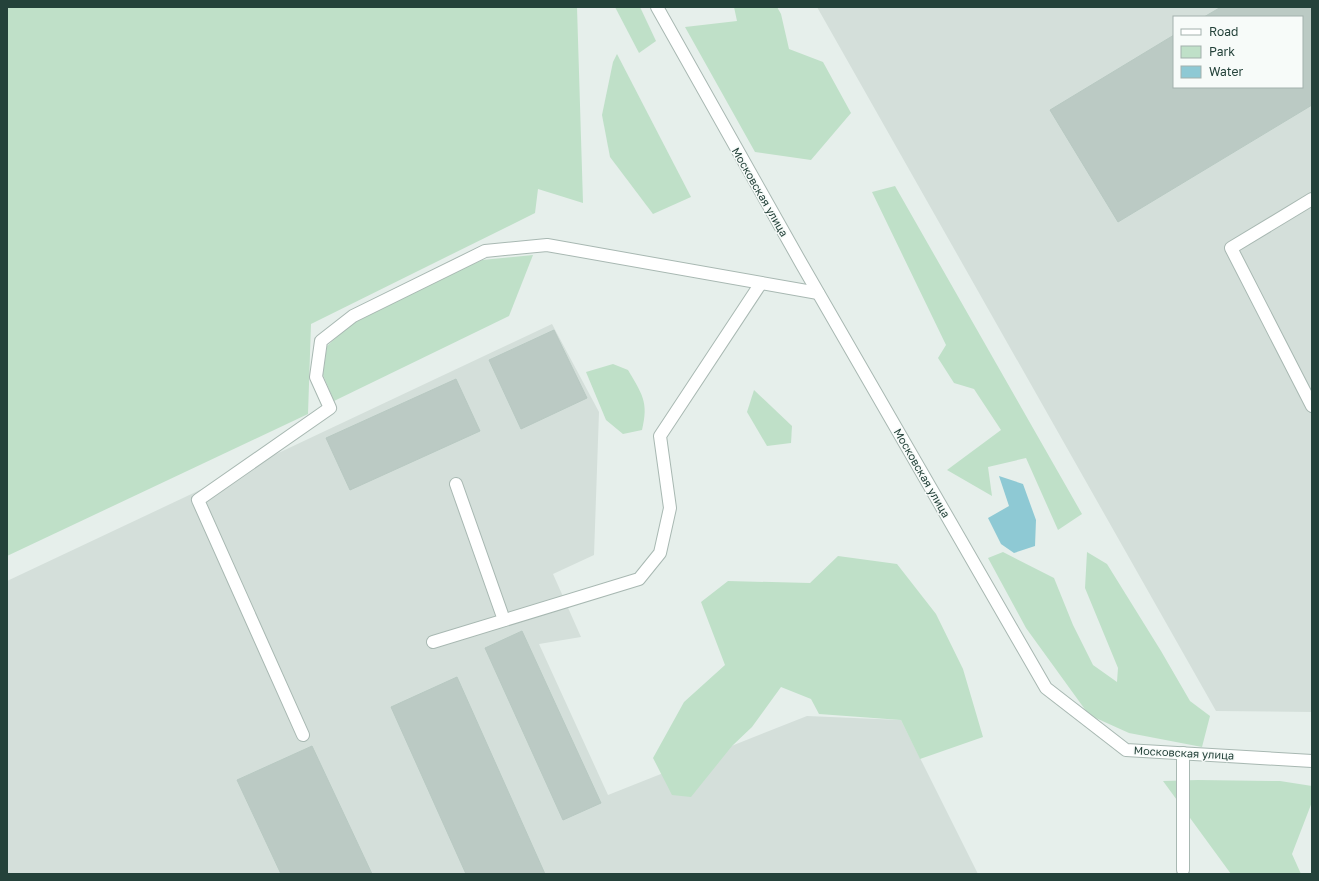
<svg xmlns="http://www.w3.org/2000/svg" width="1319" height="881" font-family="'Golos Text',sans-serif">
<rect width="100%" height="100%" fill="#e6efeb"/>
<!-- built -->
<g fill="#d4dfda" fill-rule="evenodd">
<path d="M817,7H1312V712L1216,711ZM1174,17H1302V87H1174Z"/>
<polygon points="552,324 599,412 594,555 553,574 581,637 539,644 608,795 807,716 901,720 978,874 7,874 7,581"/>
</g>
<!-- green -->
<g fill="#bfe0c8">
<polygon points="7,7 577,7 583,203 538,189 535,213 311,324 308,414 7,556"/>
<polygon points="615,7 640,7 656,41 639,53"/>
<polygon points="734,7 777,7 781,14 789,49 823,62 851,113 811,160 755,152 685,27 737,21"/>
<polygon points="617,54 691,197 653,214 610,157 602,115 613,62"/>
<polygon points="895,186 1082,514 1058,530 1026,458 988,467 992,496 947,470 1001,430 974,389 954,383 938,358 946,345 872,192"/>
<polygon points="533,255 509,316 334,401 323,375 327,346 361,315 482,260"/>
<path d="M613,364L628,370C642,394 649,402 642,430L623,434L606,420L586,372Z"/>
<polygon points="754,390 792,426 791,443 767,446 747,412"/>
<polygon points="1003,552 1054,578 1073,625 1093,665 1117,682 1118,668 1085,588 1087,552 1107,564 1161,651 1190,701 1210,716 1202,747 1129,733 1089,715 1026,628 988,558"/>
<polygon points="838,556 897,564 936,614 963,669 983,737 920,759 901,720 819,714 811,699 781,687 752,727 732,746 691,797 672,795 653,758 684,702 725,665 701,602 728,581 810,583"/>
<polygon points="1198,780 1280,781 1312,786 1312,802 1292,854 1301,874 1231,874 1163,781"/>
</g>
<!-- water -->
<polygon fill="#8ec9d4" points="999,476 1023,484 1036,520 1035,546 1014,553 1001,544 988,518 1009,506"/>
<!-- building -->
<g fill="#bbcac4" stroke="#b8c9c2">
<polygon points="1221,7 1312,7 1312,105 1118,222 1050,110 1174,35 1174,87 1302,87 1302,17 1204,17"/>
<polygon points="554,330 587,398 521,429 489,360"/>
<polygon points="456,379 480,431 350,490 326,438"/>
<polygon points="522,631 601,803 563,820 485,648"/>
<polygon points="457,677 545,874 466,874 391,707"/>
<polygon points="312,746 372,874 281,874 237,780"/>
</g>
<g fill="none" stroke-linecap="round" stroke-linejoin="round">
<!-- lane casing -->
<g stroke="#a8b8b2" stroke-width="14">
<g id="lane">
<polyline points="1312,199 1231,248 1312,406"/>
<polyline points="456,484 504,620"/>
<polyline points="433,642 639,579 660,553 670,508 660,436 761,283"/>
<polyline points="303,735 198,500 330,408 316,377 321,341 353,316 485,251 547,245 818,293"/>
<polyline points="1183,753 1183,870"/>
</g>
</g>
<!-- street casing -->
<g stroke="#a8b8b2" stroke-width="14">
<polyline id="street" points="657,7 801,263 1046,688 1126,750 1312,761"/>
</g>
<!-- lane -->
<use href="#lane" stroke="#fff" stroke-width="12"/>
<!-- street -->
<use href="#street" stroke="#fff" stroke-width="12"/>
</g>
<g text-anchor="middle" stroke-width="3" stroke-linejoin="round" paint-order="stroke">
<!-- street labels -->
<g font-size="11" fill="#24423a" stroke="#f7fbf9">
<text transform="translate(760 192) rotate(60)" y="4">Московская улица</text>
<text transform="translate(922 473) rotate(60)" y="4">Московская улица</text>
<text transform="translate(1184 753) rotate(3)" y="4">Московская улица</text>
</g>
</g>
<!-- border -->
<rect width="1319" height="881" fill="none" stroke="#24423a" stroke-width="16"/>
<!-- legend -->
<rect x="1173" y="16" width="130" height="72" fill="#f7fbf9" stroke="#a3b1ad"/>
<rect x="1181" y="29" width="20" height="6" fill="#ffffff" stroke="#a3b1ad"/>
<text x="1209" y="36" font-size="12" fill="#24423a">Road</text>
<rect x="1181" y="46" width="20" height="12" fill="#bfe0c8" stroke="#a3b1ad"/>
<text x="1209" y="56" font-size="12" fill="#24423a">Park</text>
<rect x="1181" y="66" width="20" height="12" fill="#8ec9d4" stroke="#a3b1ad"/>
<text x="1209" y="76" font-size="12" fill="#24423a">Water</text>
</svg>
